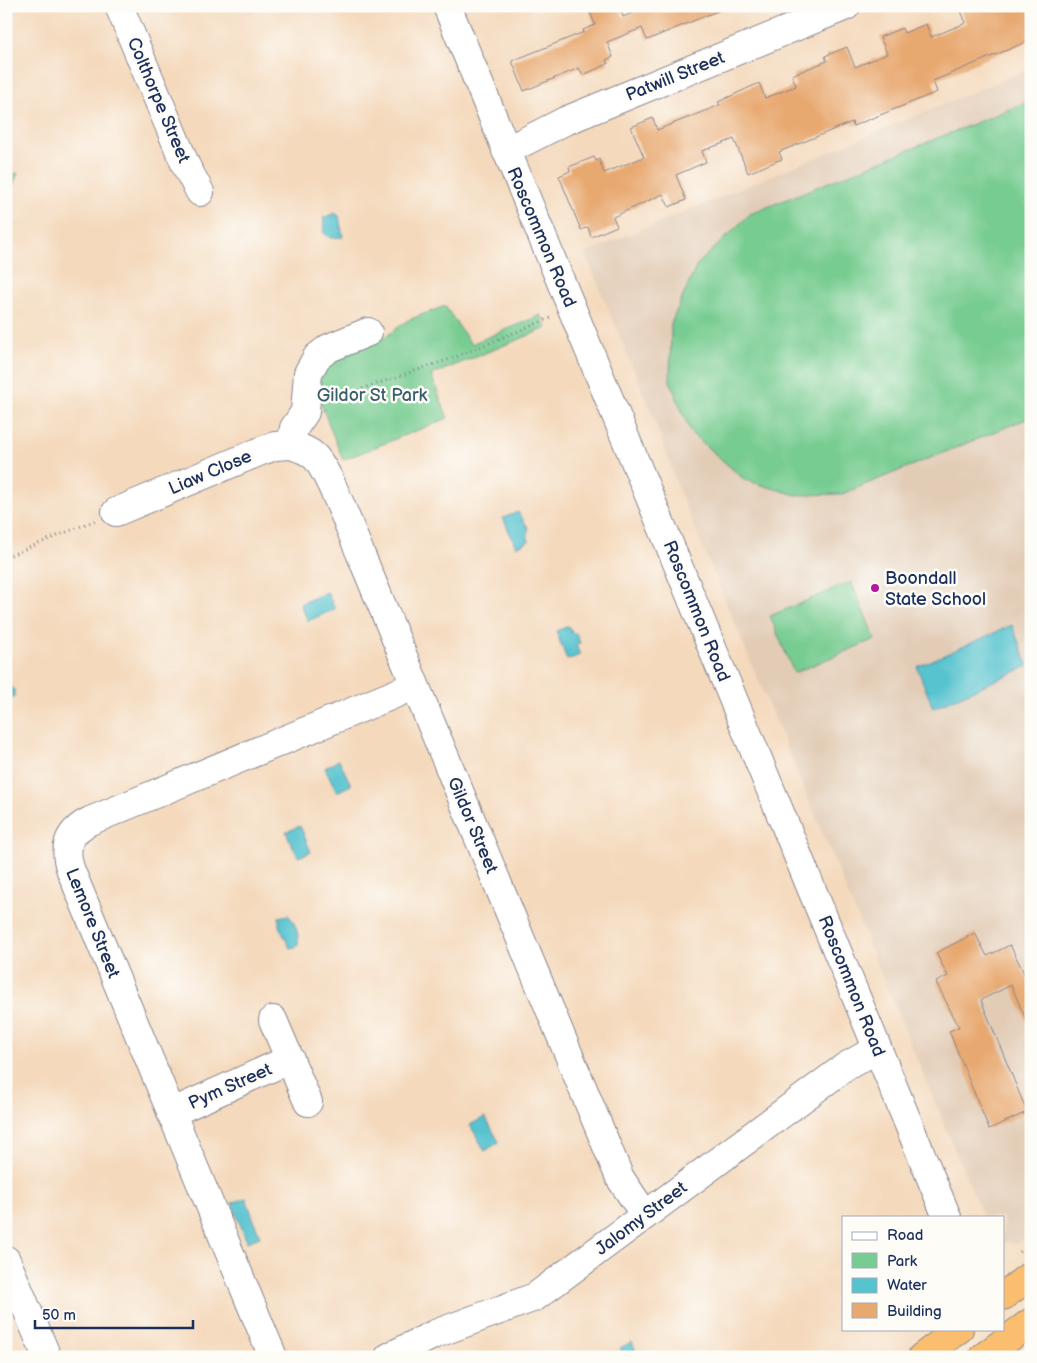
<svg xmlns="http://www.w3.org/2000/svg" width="1037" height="1363" font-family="'Balsamiq Sans',sans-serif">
<rect width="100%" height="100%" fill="#fdfcf7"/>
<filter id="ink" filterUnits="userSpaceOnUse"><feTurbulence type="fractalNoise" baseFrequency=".02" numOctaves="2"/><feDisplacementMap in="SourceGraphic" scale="10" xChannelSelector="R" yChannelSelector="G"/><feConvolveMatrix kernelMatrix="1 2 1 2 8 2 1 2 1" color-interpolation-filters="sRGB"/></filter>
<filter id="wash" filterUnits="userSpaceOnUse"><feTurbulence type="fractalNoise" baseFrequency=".0096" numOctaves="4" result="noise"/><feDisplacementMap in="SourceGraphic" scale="20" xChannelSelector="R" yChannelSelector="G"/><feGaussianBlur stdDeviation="1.12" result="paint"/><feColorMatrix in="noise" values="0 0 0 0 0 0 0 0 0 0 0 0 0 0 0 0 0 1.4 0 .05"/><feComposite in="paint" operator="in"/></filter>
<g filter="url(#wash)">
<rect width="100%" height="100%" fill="#f4d9bc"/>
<!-- built -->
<polygon fill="#e2ccb6" points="1031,68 1031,1233 1016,1244 1003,1242 1003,1217 983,1217 678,488 655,421 585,253"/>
<!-- green -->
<g fill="#77cc91" stroke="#497e78">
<polygon points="1027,102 1031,102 1031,417 842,494 796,495 745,480 691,433 670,381 671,323 697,265 750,214"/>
<polygon points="18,173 10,192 6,190 6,176"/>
<polygon points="445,306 471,344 541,315 547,328 431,375 448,418 343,460 317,394 317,371 346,352 388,335 408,320"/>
<polygon points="851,582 875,639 794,673 770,616"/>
</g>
<!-- water -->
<g fill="#57c3cf" stroke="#397996">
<polygon points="335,213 339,216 343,237 330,238 323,232 325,226 323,218"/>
<polygon points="518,512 529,529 527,533 529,541 516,547 503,518"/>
<polygon points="327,592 335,609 308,621 300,604"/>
<polygon points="1012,625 1028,666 933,708 917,667"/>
<polygon points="569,626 572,633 576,633 580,643 576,645 580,655 567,660 556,631"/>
<polygon points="6,682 14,689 14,697 6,698"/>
<polygon points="339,760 351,785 337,792 325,768"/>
<polygon points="300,826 311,852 298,857 286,832"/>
<path d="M288,915C296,923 299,934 298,946L290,948L279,926V917Z"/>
<polygon points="485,1117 499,1142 485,1151 470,1125"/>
<polygon points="246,1198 260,1237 247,1242 232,1203"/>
<polygon points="632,1342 637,1354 645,1357 625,1357 620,1348"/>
</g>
<g id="blocks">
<!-- building -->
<g fill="#e8a971">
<polygon points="588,6 619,6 623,17 649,6 727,7 647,40 642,28 607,42 613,57 606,60 608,64 583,75 579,68 524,91 512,61 584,32 583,30 595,25"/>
<polygon points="959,6 1031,6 1031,40 933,81 937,92 853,126 852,122 779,152 782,159 748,173 734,139 702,151 706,162 676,175 686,200 669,207 663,194 613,217 617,226 591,237 588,227 581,230 559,176 570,171 569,167 594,157 596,161 599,159 604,173 644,157 631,127 653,118 657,130 720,105 718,102 759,83 765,98 796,86 792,75 827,61 825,56 847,47 855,67 887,54 880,37 902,28 904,33 926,24 931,37 966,23"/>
<polygon points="975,933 987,956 1010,945 1031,987 1031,1031 1011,985 981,1000 1027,1112 989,1129 949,1031 959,1027 936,982 948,976 936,953"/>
</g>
</g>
</g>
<g filter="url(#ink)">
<use href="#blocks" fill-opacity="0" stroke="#88848d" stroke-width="1"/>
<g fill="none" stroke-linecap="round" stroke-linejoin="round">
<!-- minor casing -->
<g stroke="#88848d" stroke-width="30">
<g id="minor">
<polyline points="119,6 186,166 200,192"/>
<polyline points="447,6 947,1217"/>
<polyline points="506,151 565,121 846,6"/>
<path d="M291,445C300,448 308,450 315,457C330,473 351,532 361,555L620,1178L645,1215"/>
<polyline points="116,512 261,451 275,446 291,445 294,428 305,412 308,373 317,357 329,348 368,332"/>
<polyline points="273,1020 308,1102"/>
<polyline points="171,1113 290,1059"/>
<polyline points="6,1260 47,1357"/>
<path d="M273,1357L71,871C63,848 68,832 90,821L414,686"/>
<polyline points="389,1357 435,1334 535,1297 845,1067 877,1049"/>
</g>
</g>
<!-- highway casing -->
<g stroke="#88848d" stroke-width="30">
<g id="highway">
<polyline points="1003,1296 1031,1275"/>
<polyline points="922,1357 959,1329"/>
<polyline points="983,1357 1031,1322"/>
</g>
</g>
<!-- path -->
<g stroke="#88848d" stroke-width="3" stroke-dasharray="1 4" stroke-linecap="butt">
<polyline points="329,400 453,358 550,318"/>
<polyline points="6,557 96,520"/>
<polyline points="1020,1252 1031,1243"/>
</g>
<!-- minor -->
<use href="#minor" stroke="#fff" stroke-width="28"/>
<!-- highway -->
<use href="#highway" stroke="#fabe6e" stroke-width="28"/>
</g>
</g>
<!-- markers -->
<circle fill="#b5179e" stroke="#fdfcf7" stroke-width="2" cx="875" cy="588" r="5"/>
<g text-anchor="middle" stroke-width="5" stroke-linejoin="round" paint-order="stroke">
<!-- street labels -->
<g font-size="18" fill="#1b2f5e" stroke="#fdfcf7">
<text transform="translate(675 76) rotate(-22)" y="6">Patwill Street</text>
<text transform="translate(159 100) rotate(67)" y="6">Colthorpe Street</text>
<text transform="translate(542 237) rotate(67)" y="6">Roscommon Road</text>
<text transform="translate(210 472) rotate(-23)" y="6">Liaw Close</text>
<text transform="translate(697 611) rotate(68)" y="6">Roscommon Road</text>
<text transform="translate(473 825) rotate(67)" y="6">Gildor Street</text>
<text transform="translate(93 923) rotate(68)" y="6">Lemore Street</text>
<text transform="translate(852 986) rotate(68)" y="6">Roscommon Road</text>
<text transform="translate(230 1086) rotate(-24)" y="6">Pym Street</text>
<text transform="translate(641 1218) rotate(-37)" y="6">Jalomy Street</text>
</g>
<!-- park labels -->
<g font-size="18" fill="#375e6d" stroke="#fdfcf7">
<text x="372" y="401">Gildor St Park</text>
</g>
<!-- poi labels -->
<g font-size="18" fill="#1b2f5e" stroke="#fdfcf7" text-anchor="start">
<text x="885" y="584">Boondall<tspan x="885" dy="21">State School</tspan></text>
</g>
</g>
<!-- margin -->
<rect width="1037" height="1363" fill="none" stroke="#fdfcf7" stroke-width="25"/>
<!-- legend -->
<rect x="842" y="1216" width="162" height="115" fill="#fdfcf7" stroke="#a3aaba"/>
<rect x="852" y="1232" width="25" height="8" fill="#ffffff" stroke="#a3aaba"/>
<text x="887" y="1240" font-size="15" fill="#1b2f5e">Road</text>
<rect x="852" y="1253" width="25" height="15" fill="#77cc91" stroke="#a3aaba"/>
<text x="887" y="1266" font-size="15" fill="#1b2f5e">Park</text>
<rect x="852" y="1278" width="25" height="15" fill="#57c3cf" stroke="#a3aaba"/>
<text x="887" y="1290" font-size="15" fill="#1b2f5e">Water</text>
<rect x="852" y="1303" width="25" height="15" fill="#e8a971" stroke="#a3aaba"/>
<text x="887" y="1316" font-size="15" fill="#1b2f5e">Building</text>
<!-- scale -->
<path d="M35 1320v8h158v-8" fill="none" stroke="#1b2f5e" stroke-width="2.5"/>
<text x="42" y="1320" font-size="15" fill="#1b2f5e" stroke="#fdfcf7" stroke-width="4" paint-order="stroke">50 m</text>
</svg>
